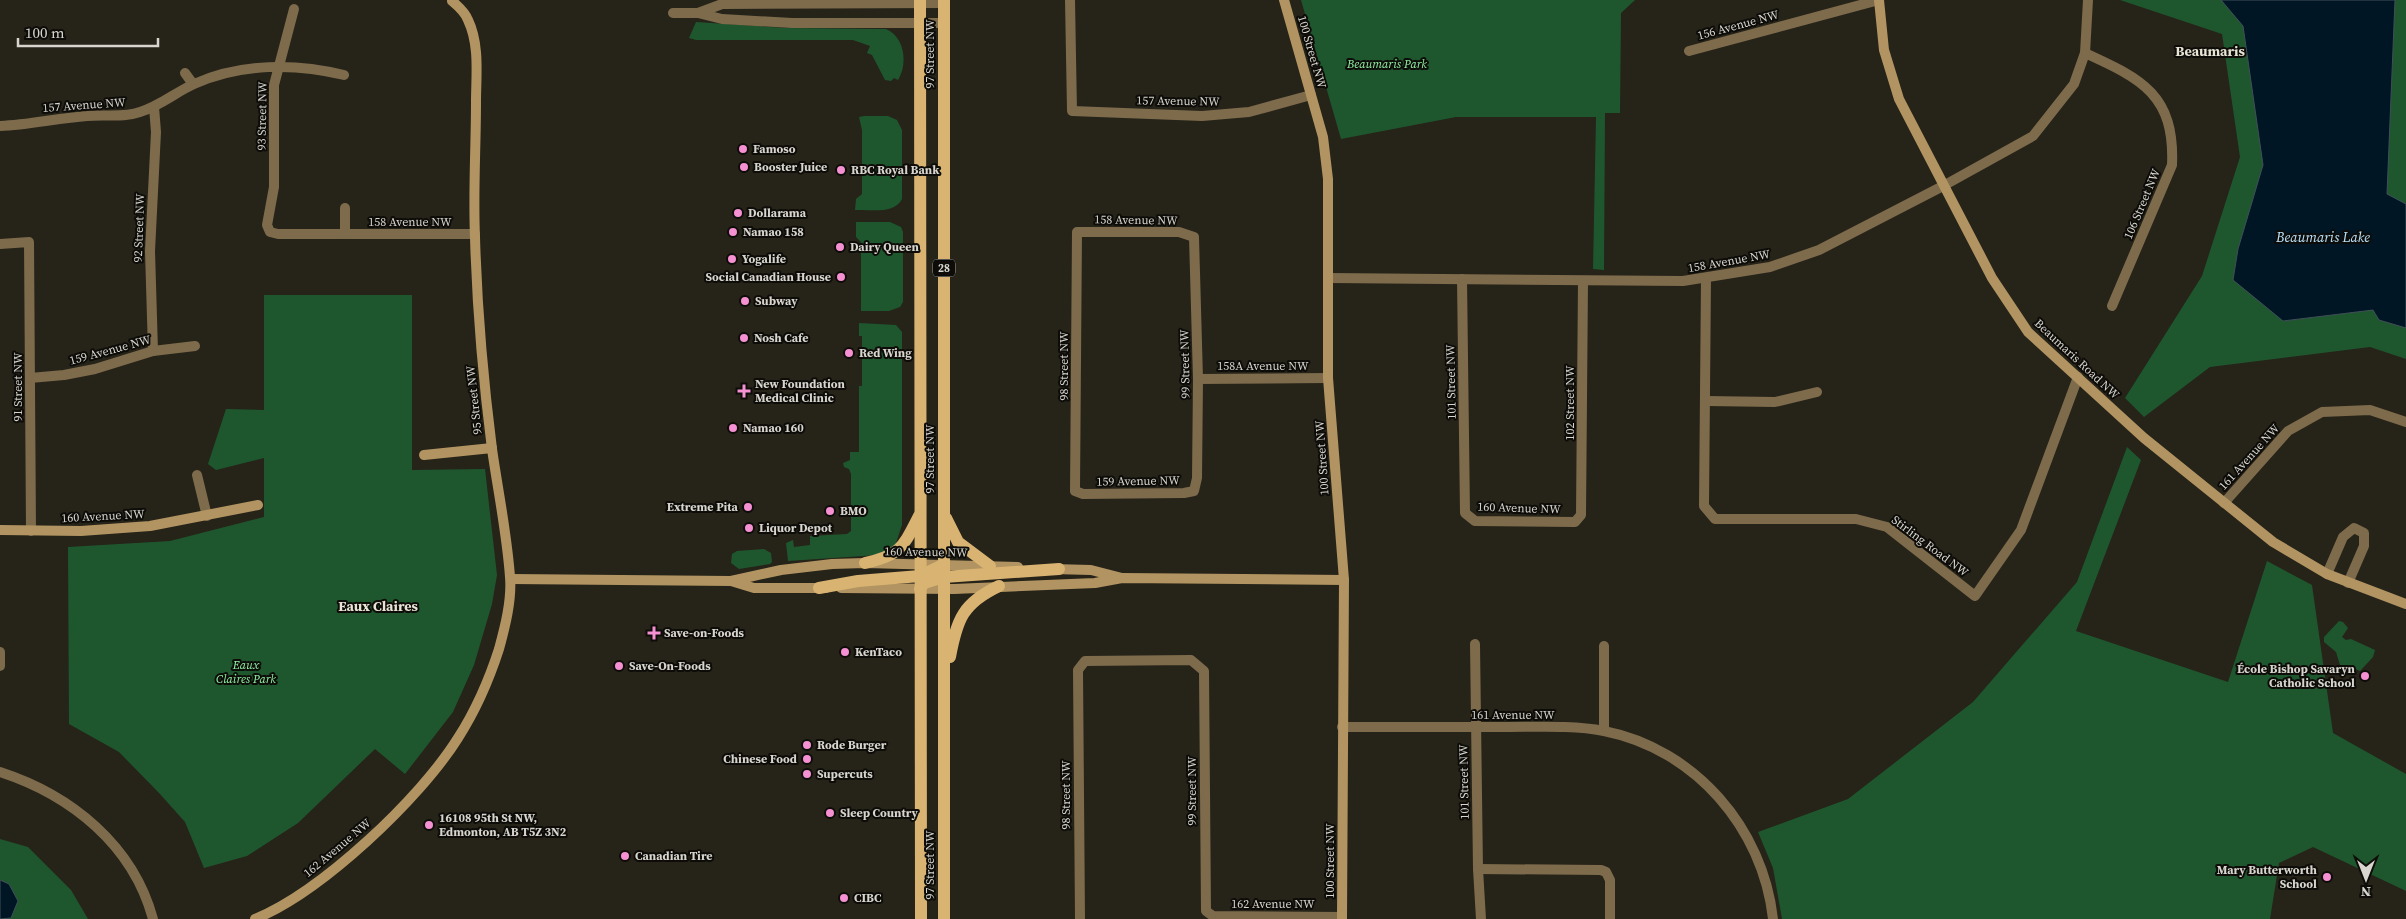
<svg xmlns="http://www.w3.org/2000/svg" width="2406" height="919" font-family="'Source Serif 4',serif">
<rect width="100%" height="100%" fill="#262319"/>
<!-- green -->
<g fill="#1e572e">
<polygon points="1301,0 1635,0 1621,13 1620,113 1605,113 1604,270 1593,269 1596,117 1456,117 1341,139"/>
<polygon points="2120,0 2406,0 2406,359 2370,347 2210,367 2144,417 2125,398 2202,276 2240,157 2222,34"/>
<path d="M696,22L785,28L886,29C905,37 908,64 898,80L894,78L891,81L885,80L872,55L867,53L870,46L853,40H696L689,38Z"/>
<path d="M864,116H888L897,120L902,130V199C894,215 870,209 855,210L856,199L862,194V130L859,117Z"/>
<polygon points="856,222 890,222 901,227 903,232 903,302 900,307 889,311 861,311 861,242 856,237"/>
<polygon points="264,295 412,295 412,470 485,469 497,575 492,604 474,665 453,712 405,774 375,749 298,823 247,856 204,868 185,822 160,794 119,752 69,724 68,547 170,541 264,517 264,458 216,470 208,464 226,409 264,410"/>
<polygon points="859,323 896,325 902,332 902,525 895,546 878,555 788,561 786,543 793,540 794,547 810,545 810,536 847,534 851,531 851,474 849,469 844,467 843,463 850,460 850,452 859,452 859,386 862,386 862,336 859,336"/>
<polygon points="2127,447 2141,460 2076,631 2228,682 2267,561 2312,585 2333,733 2406,774 2406,891 2313,847 2279,863 2270,919 1782,919 1773,868 1758,832 1848,799 1973,702 2077,582"/>
<polygon points="764,549 771,553 772,562 770,564 739,569 731,563 732,554 737,551"/>
<polygon points="2339,621 2343,622 2348,628 2342,637 2346,640 2351,639 2375,650 2373,657 2360,671 2351,667 2346,669 2340,665 2336,652 2324,642 2324,637"/>
<polygon points="0,839 28,847 71,890 88,919 0,919"/>
</g>
<!-- water -->
<g fill="#001625" stroke="#404f58">
<polygon points="2221,0 2395,0 2387,194 2406,204 2406,328 2379,320 2373,310 2283,321 2233,280 2238,249 2263,165 2243,26"/>
<polygon points="0,880 9,884 18,901 11,918 0,919"/>
</g>
<g fill="none" stroke-linecap="round" stroke-linejoin="round">
<!-- street -->
<g stroke="#7d6b4c" stroke-width="10">
<polyline points="1070,0 1072,111 1202,116 1249,112 1311,95"/>
<polyline points="294,9 274,85 274,187 267,225 270,232 278,234 475,234"/>
<polyline points="673,13 698,13 722,19 792,23 944,23"/>
<polyline points="698,13 722,4 944,3"/>
<polyline points="1689,51 1879,0"/>
<path d="M2085,53C2142,79 2175,95 2172,165L2112,306"/>
<polyline points="185,73 193,84"/>
<path d="M0,126C29,125 58,118 87,116C105,114 123,118 140,112C160,106 176,92 194,84C240,63 296,63 344,75"/>
<polyline points="345,208 345,234"/>
<polygon points="1077,232 1179,232 1194,237 1198,379 1197,478 1194,491 1184,493 1083,494 1075,491"/>
<polyline points="0,244 29,242 31,531"/>
<polyline points="1329,278 1683,281 1770,267 1819,250 1943,186 2033,136 2074,84 2085,53 2088,0"/>
<polyline points="1706,278 1704,506 1715,519 1856,519 1887,527 1975,596 2021,530 2078,377"/>
<polyline points="1462,279 1465,513 1475,521 1575,522 1581,515 1583,281"/>
<polyline points="153,351 150,251 156,132 154,107"/>
<polyline points="30,378 64,375 95,369 153,351 195,346"/>
<polyline points="1198,379 1328,378"/>
<polyline points="1706,401 1775,402 1817,392"/>
<polyline points="197,475 207,516"/>
<polyline points="2224,503 2288,431 2322,412 2370,410 2406,422"/>
<polyline points="2327,574 2343,537 2354,528 2364,533 2364,546 2348,583"/>
<polyline points="1475,644 1478,869 1481,919"/>
<polyline points="0,666 0,652"/>
<path d="M1342,727C1397,727 1451,727 1506,727C1538,727 1573,725 1604,731C1695,749 1763,828 1773,919"/>
<polyline points="1604,731 1604,646"/>
<path d="M0,772C71,795 133,845 153,919"/>
<polyline points="1478,869 1601,870 1606,872 1610,880 1610,919"/>
<polyline points="1080,919 1078,670 1085,661 1191,660 1204,671 1206,911 1213,916 1342,917"/>
</g>
<!-- secondary -->
<g stroke="#b19461" stroke-width="10">
<polyline points="1284,0 1323,137 1328,179 1328,378 1344,580 1342,919"/>
<polyline points="1879,0 1884,50 1899,99 1992,278 2028,332 2144,438 2273,542 2327,574 2406,604"/>
<polyline points="424,455 492,448"/>
<polyline points="0,530 81,531 150,526 258,505"/>
<polyline points="1052,569 1091,570 1122,578"/>
<polyline points="511,579 731,581 781,570 832,564 865,563 1018,567"/>
<polyline points="731,581 754,588 826,588"/>
<polyline points="841,588 954,589 1095,583 1122,578 1344,580"/>
<path d="M255,919C321,892 420,799 458,738C476,710 489,680 499,649C505,627 512,600 510,577C507,534 498,491 492,449C483,378 477,308 475,237C473,192 476,147 476,102C476,76 480,45 468,20C465,12 458,6 452,1"/>
</g>
<!-- primary -->
<g stroke="#d9b371" stroke-width="12">
<polyline points="920,0 921,919"/>
<polyline points="946,518 958,542 990,566"/>
<path d="M865,563C901,555 903,547 919,516"/>
<polyline points="819,588 858,581 920,576 943,565"/>
<polyline points="920,589 924,583 944,577 1059,569"/>
<path d="M950,657C957,619 963,603 999,586"/>
<polyline points="944,919 944,0"/>
</g>
</g>
<!-- markers -->
<g fill="#f591d2" stroke="#0d0c08" stroke-width="2">
<circle cx="743" cy="149" r="5"/>
<circle cx="744" cy="167" r="5"/>
<circle cx="841" cy="170" r="5"/>
<circle cx="738" cy="213" r="5"/>
<circle cx="733" cy="232" r="5"/>
<circle cx="840" cy="247" r="5"/>
<circle cx="732" cy="259" r="5"/>
<circle cx="841" cy="277" r="5"/>
<circle cx="745" cy="301" r="5"/>
<circle cx="744" cy="338" r="5"/>
<circle cx="849" cy="353" r="5"/>
<path d="M741.5 383.5h5v5h5v5h-5v5h-5v-5h-5v-5h5z"/>
<circle cx="733" cy="428" r="5"/>
<circle cx="748" cy="507" r="5"/>
<circle cx="830" cy="511" r="5"/>
<circle cx="749" cy="528" r="5"/>
<path d="M651.5 625.5h5v5h5v5h-5v5h-5v-5h-5v-5h5z"/>
<circle cx="845" cy="652" r="5"/>
<circle cx="619" cy="666" r="5"/>
<circle cx="2365" cy="676" r="5"/>
<circle cx="807" cy="745" r="5"/>
<circle cx="807" cy="759" r="5"/>
<circle cx="807" cy="774" r="5"/>
<circle cx="830" cy="813" r="5"/>
<circle cx="429" cy="825" r="5"/>
<circle cx="625" cy="856" r="5"/>
<circle cx="2327" cy="877" r="5"/>
<circle cx="844" cy="898" r="5"/>
</g>
<g text-anchor="middle" stroke-width="4" stroke-linejoin="round" paint-order="stroke">
<!-- shield labels -->
<rect fill="#0d0c08" stroke="#9a9993" stroke-width="1" x="933" y="259.5" width="22" height="17" rx="4"/>
<g font-size="11" font-weight="bold" fill="#d7d5ce">
<text x="944" y="272">28</text>
</g>
<!-- street labels -->
<g font-size="12" fill="#d7d5ce" stroke="#0d0c08">
<text transform="translate(1738 25) rotate(-15)" y="4">156 Avenue NW</text>
<text transform="translate(1312 52) rotate(74)" y="4">100 Street NW</text>
<text transform="translate(930 54) rotate(-90)" y="4">97 Street NW</text>
<text transform="translate(1178 101) rotate(1)" y="4">157 Avenue NW</text>
<text transform="translate(84 105) rotate(-4)" y="4">157 Avenue NW</text>
<text transform="translate(262 116) rotate(-89)" y="4">93 Street NW</text>
<text transform="translate(2142 204) rotate(-67)" y="4">106 Street NW</text>
<text transform="translate(1136 220) rotate(1)" y="4">158 Avenue NW</text>
<text x="410" y="226">158 Avenue NW</text>
<text transform="translate(139 228) rotate(-88)" y="4">92 Street NW</text>
<text transform="translate(1729 261) rotate(-10)" y="4">158 Avenue NW</text>
<text transform="translate(110 350) rotate(-15)" y="4">159 Avenue NW</text>
<text transform="translate(2077 359) rotate(43)" y="4">Beaumaris Road NW</text>
<text transform="translate(1185 364) rotate(-91)" y="4">99 Street NW</text>
<text transform="translate(1064 366) rotate(-90)" y="4">98 Street NW</text>
<text x="1263" y="370">158A Avenue NW</text>
<text transform="translate(1451 382) rotate(-91)" y="4">101 Street NW</text>
<text transform="translate(18 387) rotate(-90)" y="4">91 Street NW</text>
<text transform="translate(474 400) rotate(-96)" y="4">95 Street NW</text>
<text transform="translate(1570 403) rotate(-90)" y="4">102 Street NW</text>
<text transform="translate(2249 457) rotate(-48)" y="4">161 Avenue NW</text>
<text transform="translate(1322 458) rotate(-94)" y="4">100 Street NW</text>
<text transform="translate(930 459) rotate(-90)" y="4">97 Street NW</text>
<text transform="translate(1138 481) rotate(-1)" y="4">159 Avenue NW</text>
<text transform="translate(1519 508) rotate(2)" y="4">160 Avenue NW</text>
<text transform="translate(103 516) rotate(-3)" y="4">160 Avenue NW</text>
<text transform="translate(1930 546) rotate(37)" y="4">Stirling Road NW</text>
<text transform="translate(926 552) rotate(1)" y="4">160 Avenue NW</text>
<text x="1513" y="719">161 Avenue NW</text>
<text transform="translate(1464 782) rotate(-91)" y="4">101 Street NW</text>
<text transform="translate(1192 791) rotate(-90)" y="4">99 Street NW</text>
<text transform="translate(1066 795) rotate(-90)" y="4">98 Street NW</text>
<text transform="translate(337 848) rotate(-40)" y="4">162 Avenue NW</text>
<text transform="translate(1330 861) rotate(-90)" y="4">100 Street NW</text>
<text transform="translate(930 865) rotate(-90)" y="4">97 Street NW</text>
<text x="1273" y="908">162 Avenue NW</text>
</g>
<!-- park labels -->
<g font-size="12" font-style="italic" fill="#90f2a4" stroke="#0d0c08">
<text x="1387" y="68">Beaumaris Park</text>
<text x="246" y="669">Eaux<tspan x="246" dy="14">Claires Park</tspan></text>
</g>
<!-- poi labels -->
<g font-size="12" font-weight="bold" fill="#d7d5ce" stroke="#0d0c08" text-anchor="start">
<text x="753" y="153">Famoso</text>
<text x="754" y="171">Booster Juice</text>
<text x="851" y="174">RBC Royal Bank</text>
<text x="748" y="217">Dollarama</text>
<text x="743" y="236">Namao 158</text>
<text x="850" y="251">Dairy Queen</text>
<text x="742" y="263">Yogalife</text>
<text x="831" y="281" text-anchor="end">Social Canadian House</text>
<text x="755" y="305">Subway</text>
<text x="754" y="342">Nosh Cafe</text>
<text x="859" y="357">Red Wing</text>
<text x="755" y="388">New Foundation<tspan x="755" dy="14">Medical Clinic</tspan></text>
<text x="743" y="432">Namao 160</text>
<text x="738" y="511" text-anchor="end">Extreme Pita</text>
<text x="840" y="515">BMO</text>
<text x="759" y="532">Liquor Depot</text>
<text x="664" y="637">Save-on-Foods</text>
<text x="855" y="656">KenTaco</text>
<text x="629" y="670">Save-On-Foods</text>
<text x="2355" y="673" text-anchor="end">École Bishop Savaryn<tspan x="2355" dy="14">Catholic School</tspan></text>
<text x="817" y="749">Rode Burger</text>
<text x="797" y="763" text-anchor="end">Chinese Food</text>
<text x="817" y="778">Supercuts</text>
<text x="840" y="817">Sleep Country</text>
<text x="439" y="822">16108 95th St NW,<tspan x="439" dy="14">Edmonton, AB T5Z 3N2</tspan></text>
<text x="635" y="860">Canadian Tire</text>
<text x="2317" y="874" text-anchor="end">Mary Butterworth<tspan x="2317" dy="14">School</tspan></text>
<text x="854" y="902">CIBC</text>
</g>
<!-- neighbourhood labels -->
<g font-size="14" font-weight="bold" fill="#e8e4d6" stroke="#0d0c08">
<text x="2210" y="56">Beaumaris</text>
<text x="378" y="611">Eaux Claires</text>
</g>
<!-- water labels -->
<g font-size="14" font-style="italic" fill="#b8e2fc" stroke="#0d0c08">
<text x="2323" y="242">Beaumaris Lake</text>
</g>
</g>
<!-- north arrow -->
<g transform="translate(2366 879) rotate(180)" stroke="#0d0c08" stroke-width="4" paint-order="stroke">
<path d="M0-4L9 19L0 12L-9 19Z" fill="#d7d5ce"/>
<text y="-8" font-size="14" font-weight="bold" text-anchor="middle" fill="#d7d5ce">N</text>
</g>
<!-- scale -->
<path d="M18 38v8h140v-8" fill="none" stroke="#d7d5ce" stroke-width="2.5"/>
<text x="25" y="38" font-size="15" fill="#d7d5ce" stroke="#0d0c08" stroke-width="4" paint-order="stroke">100 m</text>
</svg>
